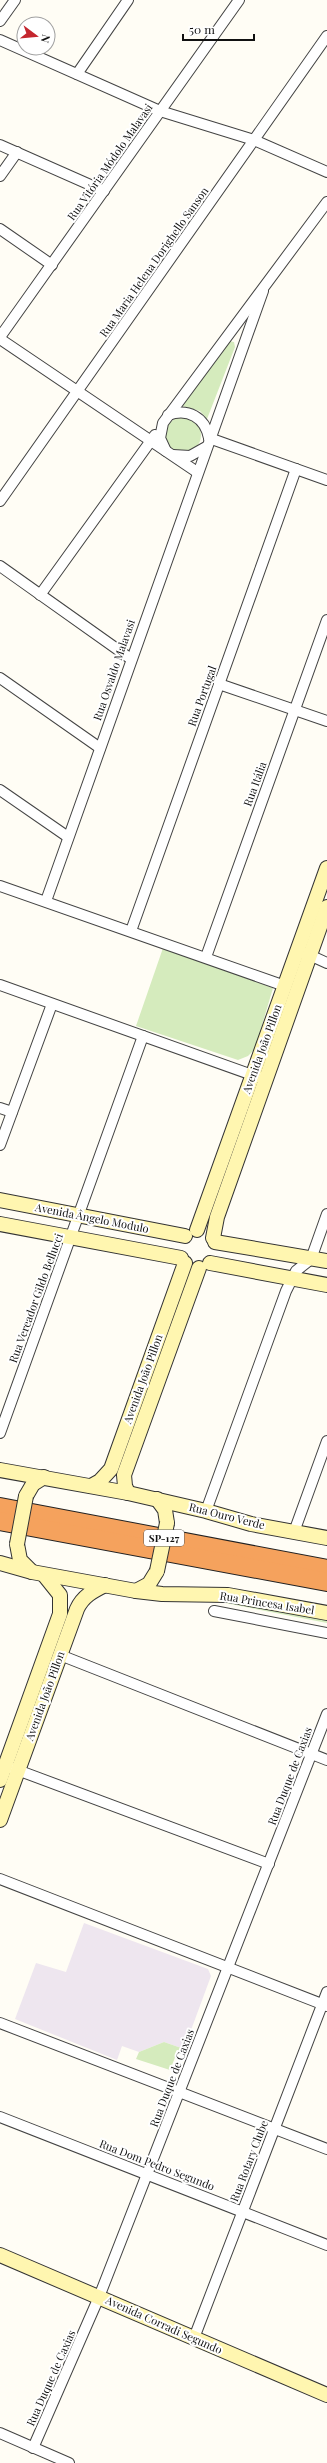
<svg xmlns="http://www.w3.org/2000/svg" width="327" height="2463" font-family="'Playfair Display',serif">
<rect width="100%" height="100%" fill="#fffdf5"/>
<!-- industrial -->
<polygon fill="#eee6ef" points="84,1923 208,1969 211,1976 184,2049 164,2042 139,2052 122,2046 117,2060 15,2019 36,1963 66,1972"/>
<!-- green -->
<g fill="#d5ebbd">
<polygon points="229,341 234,342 235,347 207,419 200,411 182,406"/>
<circle cx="183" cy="435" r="18"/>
<polygon points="163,948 273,988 255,1049 248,1056 238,1060 136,1026"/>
<polygon points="215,1601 227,1601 327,1618 327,1623"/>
<polygon points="164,2042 184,2049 176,2055 170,2070 136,2059 139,2052"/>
</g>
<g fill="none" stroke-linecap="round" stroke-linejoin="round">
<!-- street casing -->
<g stroke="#444" stroke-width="12">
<g id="street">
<polyline points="0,21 15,0"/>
<polyline points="0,40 160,111 254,140 327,172"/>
<polyline points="77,74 128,0"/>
<polyline points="0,145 104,191"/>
<polyline points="0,176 17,152"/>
<polyline points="0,229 52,265"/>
<polyline points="0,337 239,0"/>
<polyline points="0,339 197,472"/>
<path d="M168,415C188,408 205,417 209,438"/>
<polyline points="209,438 327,480"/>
<polyline points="166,451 160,438 163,423 327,202"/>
<polyline points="173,455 190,456 206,447"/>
<polyline points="0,501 327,36"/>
<polyline points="0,566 131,659"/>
<polyline points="40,595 155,435"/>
<polyline points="0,678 100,748"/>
<polyline points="219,684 327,721"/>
<polyline points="0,790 68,837"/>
<polyline points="0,886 285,986"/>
<polyline points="46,901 263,291"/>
<polyline points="131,931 296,469"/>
<polyline points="305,953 327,963"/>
<polyline points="206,957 327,620"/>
<polyline points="0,985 258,1077"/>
<polyline points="0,1108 12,1112"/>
<polyline points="0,1145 52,1004"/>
<polyline points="0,1433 143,1036"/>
<polyline points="206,1511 286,1291 296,1271 311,1259 327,1214"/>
<polyline points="294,1532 327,1441"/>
<polyline points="214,1611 327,1633"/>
<polyline points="60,1655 327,1760"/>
<polyline points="12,1768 269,1864"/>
<polyline points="0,1879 327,2006"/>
<polyline points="0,2023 327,2149"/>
<polyline points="0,2117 327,2245"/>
<polyline points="194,2338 327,1992"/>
<polyline points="0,2433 69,2463"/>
<polyline points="33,2448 99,2297 327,1714"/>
</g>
</g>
<!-- secondary casing -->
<g stroke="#333" stroke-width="16">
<g id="secondary">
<polyline points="0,1200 185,1236"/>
<polyline points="0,1224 181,1258"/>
<polyline points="197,1230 327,868"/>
<polyline points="213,1238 217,1217 327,907"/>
<polyline points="215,1242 327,1261"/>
<polyline points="210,1263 327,1285"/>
<polyline points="0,1470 128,1493 206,1511 251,1524 327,1538"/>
<polyline points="91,1486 100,1481 111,1469 185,1263"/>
<polyline points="128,1493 125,1486 124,1475 199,1268"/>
<polyline points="26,1496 33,1484 44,1477"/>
<polyline points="157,1499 165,1510 167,1523"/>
<polyline points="17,1544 20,1560 32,1572"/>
<polyline points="0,1563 32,1572 136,1591 162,1594 228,1595 327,1613"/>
<polyline points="136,1591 149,1584 157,1571"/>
<polyline points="0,1780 60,1614 60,1595 44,1575"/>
<path d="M0,1820L77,1609C83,1596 93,1591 105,1585"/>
<polyline points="0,2255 327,2395"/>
</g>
</g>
<!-- highway casing -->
<g stroke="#222" stroke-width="20">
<g id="highway">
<polyline points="0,1507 327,1569"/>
<polyline points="0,1521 327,1582"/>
</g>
</g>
<!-- street -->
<use href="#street" stroke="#fff" stroke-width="10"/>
<!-- secondary -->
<use href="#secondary" stroke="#fff6b0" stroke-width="14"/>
<!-- highway -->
<use href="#highway" stroke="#f5a25d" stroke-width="18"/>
<!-- secondary-bridge casing -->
<g stroke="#333" stroke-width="16" stroke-linecap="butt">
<g id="secondary-bridge">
<polyline points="17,1544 26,1496"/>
<polyline points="157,1571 167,1523"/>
</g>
</g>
<!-- secondary-bridge -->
<use href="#secondary-bridge" stroke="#fff6b0" stroke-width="14"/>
</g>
<g text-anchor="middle" stroke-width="4" stroke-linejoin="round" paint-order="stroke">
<!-- shield labels -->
<rect fill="#fff" stroke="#585858" stroke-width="1" x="144" y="1530" width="40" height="16" rx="3"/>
<g font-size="10" font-weight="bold" fill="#111">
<text x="164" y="1542">SP-127</text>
</g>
<!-- street labels -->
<g font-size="11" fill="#111" stroke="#fff">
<text transform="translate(110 162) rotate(-55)" y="4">Rua Vitória Módolo Malavasi</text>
<text transform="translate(154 262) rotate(-55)" y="4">Rua Maria Helena Dorighello Sanson</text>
<text transform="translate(114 670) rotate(-71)" y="4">Rua Osvaldo Malavasi</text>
<text transform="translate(202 696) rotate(-70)" y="4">Rua Portugal</text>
<text transform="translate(255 784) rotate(-70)" y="4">Rua Itália</text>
<text transform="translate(262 1049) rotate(-70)" y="4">Avenida João Pillon</text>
<text transform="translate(92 1218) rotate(11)" y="4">Avenida Ângelo Modulo</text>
<text transform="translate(36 1298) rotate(-70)" y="4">Rua Vereador Gildo Bellucci</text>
<text transform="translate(143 1379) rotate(-70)" y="4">Avenida João Pillon</text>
<text transform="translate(227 1516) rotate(14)" y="4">Rua Ouro Verde</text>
<text transform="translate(267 1603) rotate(9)" y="4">Rua Princesa Isabel</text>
<text transform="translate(45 1696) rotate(-70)" y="4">Avenida João Pillon</text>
<text transform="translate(290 1776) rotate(-69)" y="4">Rua Duque de Caxias</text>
<text transform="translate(172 2078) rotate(-69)" y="4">Rua Duque de Caxias</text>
<text transform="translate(249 2161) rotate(-69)" y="4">Rua Rotary Clube</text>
<text transform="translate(157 2165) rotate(21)" y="4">Rua Dom Pedro Segundo</text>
<text transform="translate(164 2325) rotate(24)" y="4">Avenida Corradi Segundo</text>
<text transform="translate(51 2378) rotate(-66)" y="4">Rua Duque de Caxias</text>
</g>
</g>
<!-- north arrow -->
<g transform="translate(36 36) rotate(106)"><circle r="19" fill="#ffffff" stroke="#a0a0a0"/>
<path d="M0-3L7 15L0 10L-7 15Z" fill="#c4262e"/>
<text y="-6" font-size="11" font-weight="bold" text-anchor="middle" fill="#111111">N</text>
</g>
<!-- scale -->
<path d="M183 34v6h71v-6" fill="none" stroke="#111111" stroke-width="2"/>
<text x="189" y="34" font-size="12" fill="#111111" stroke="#ffffff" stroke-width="3" paint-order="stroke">50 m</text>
</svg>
